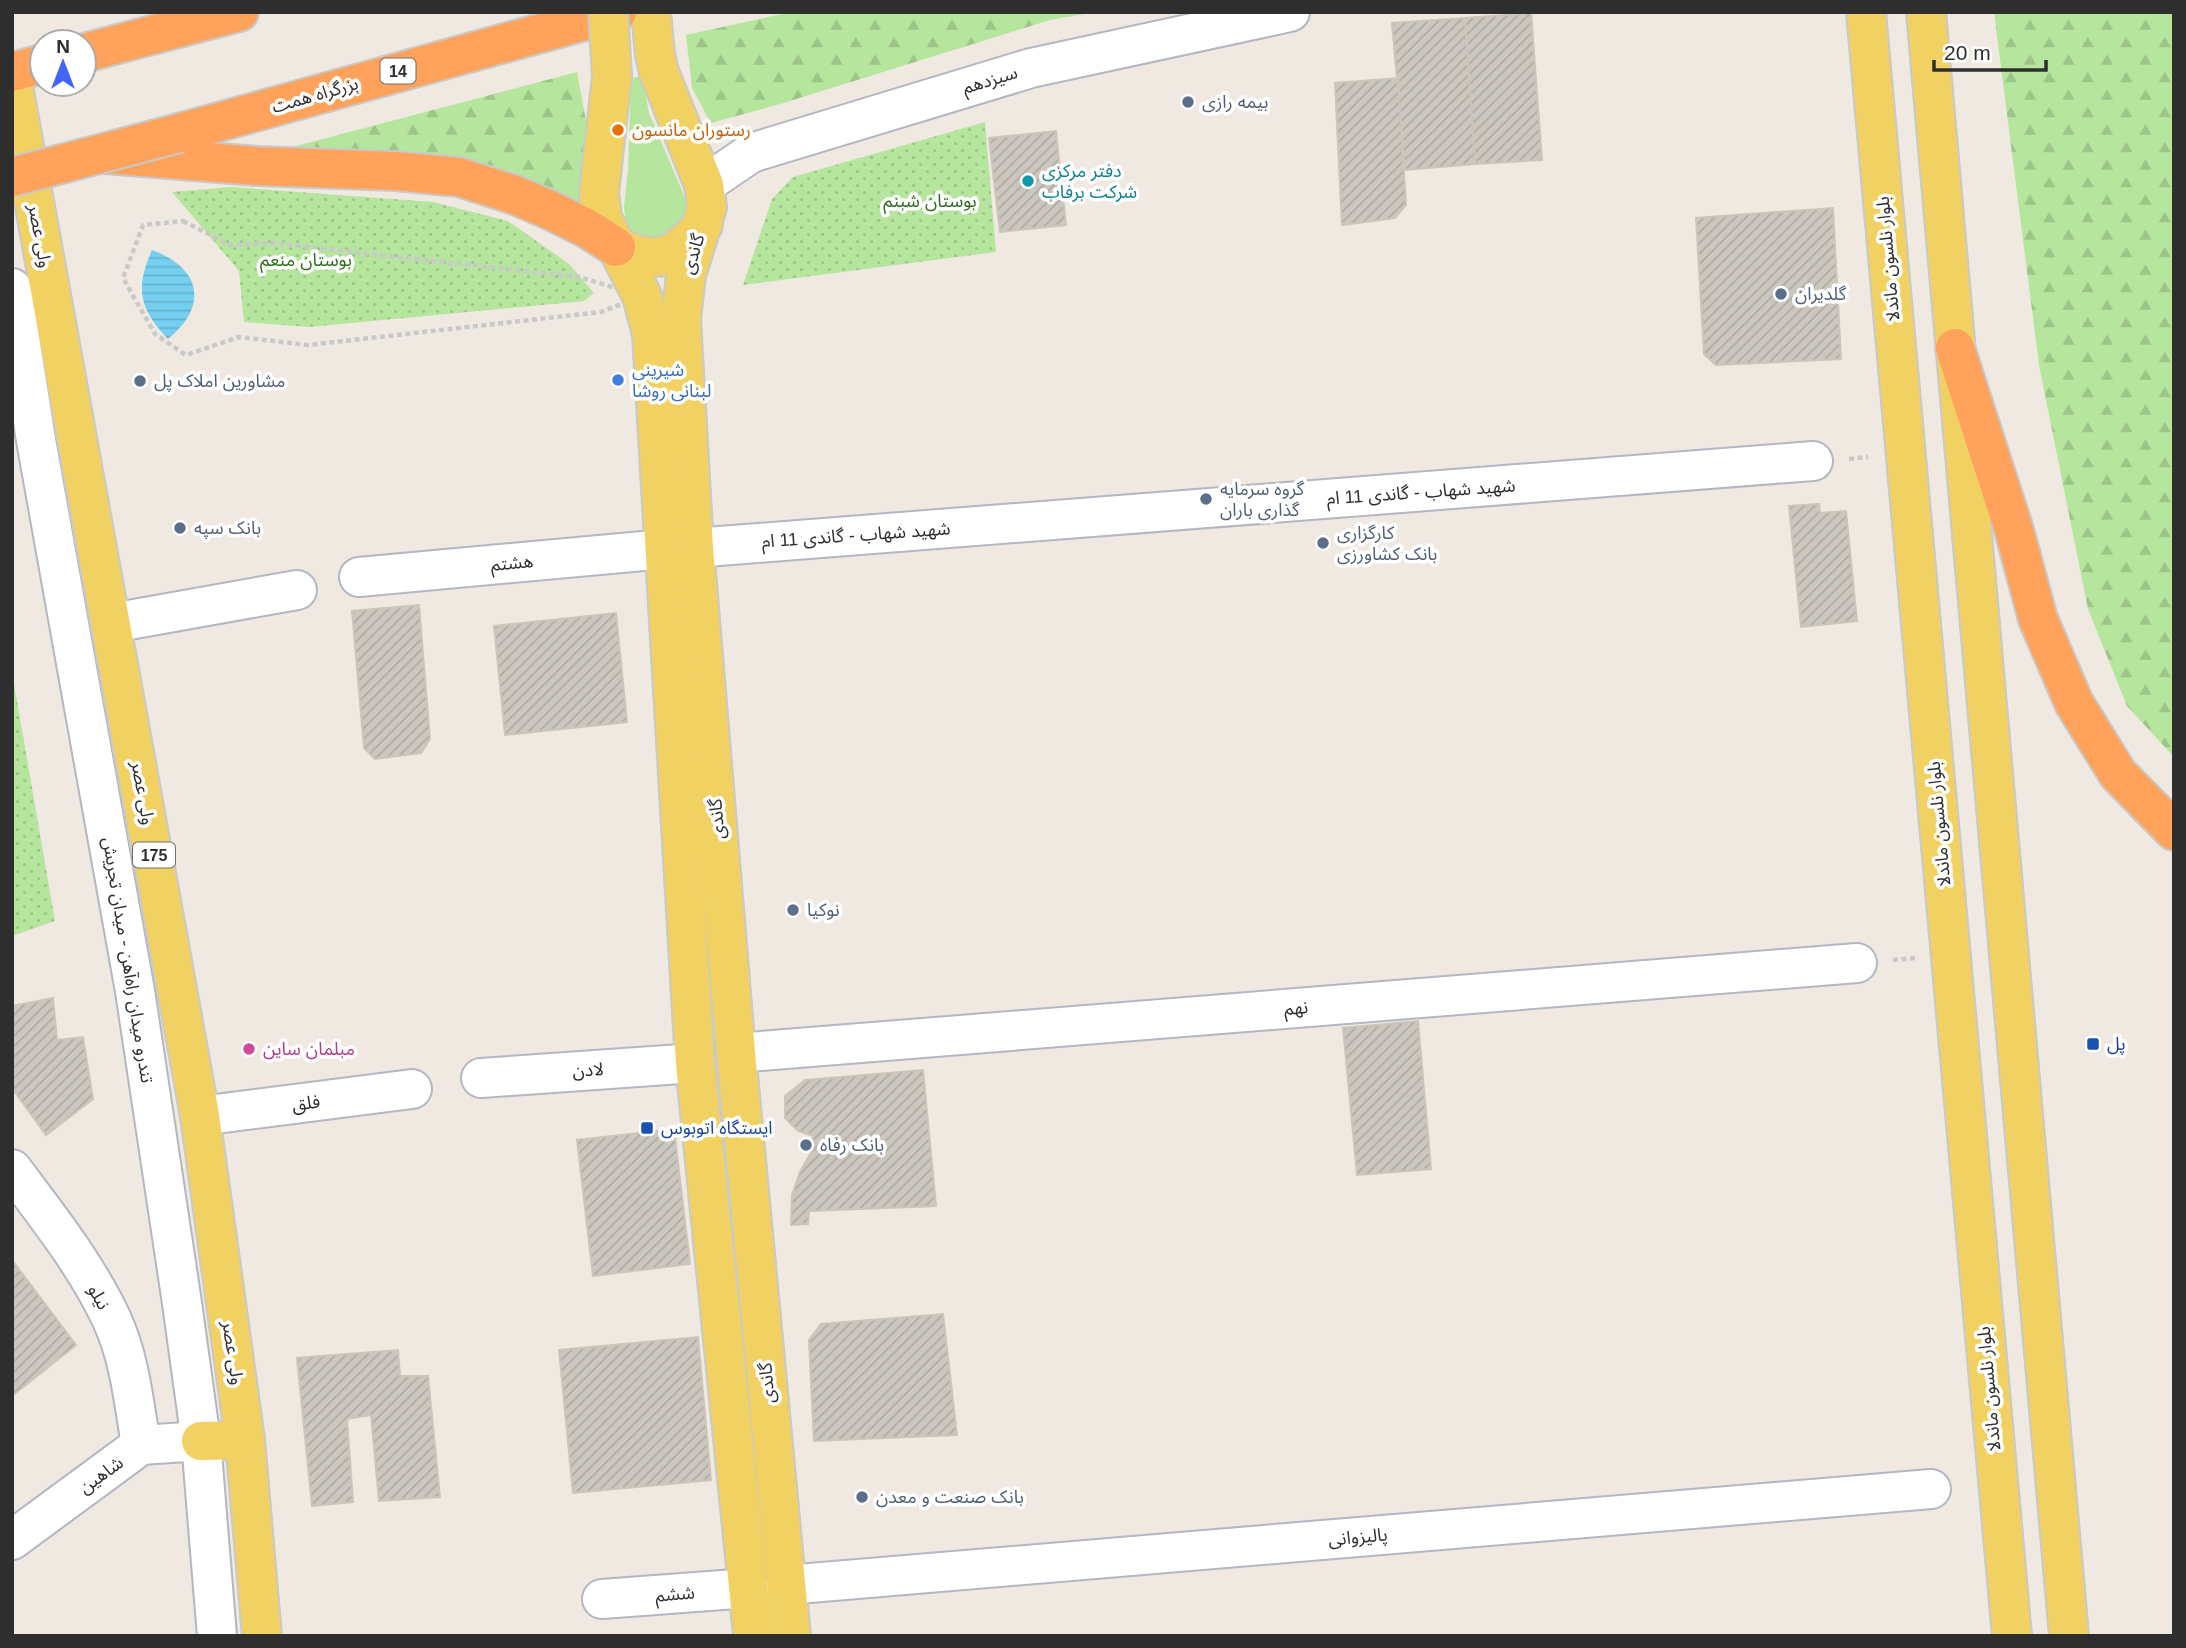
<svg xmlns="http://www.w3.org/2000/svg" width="2186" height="1648" font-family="Arial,'Noto Sans Arabic',sans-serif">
<defs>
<pattern id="forest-firs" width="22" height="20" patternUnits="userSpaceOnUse" patternTransform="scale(1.75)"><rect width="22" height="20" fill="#b6e59e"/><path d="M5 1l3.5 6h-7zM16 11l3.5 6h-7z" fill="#9dc588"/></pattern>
<pattern id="park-dots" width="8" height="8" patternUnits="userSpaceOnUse" patternTransform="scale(1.75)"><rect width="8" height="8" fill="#b6e59e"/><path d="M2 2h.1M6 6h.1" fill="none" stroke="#9dc588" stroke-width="1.8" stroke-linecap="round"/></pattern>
<pattern id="water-rules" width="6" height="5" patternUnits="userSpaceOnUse" patternTransform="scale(1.75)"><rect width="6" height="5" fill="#75cff0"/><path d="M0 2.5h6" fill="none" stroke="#66b2ce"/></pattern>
<pattern id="building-hatch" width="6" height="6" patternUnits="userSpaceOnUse" patternTransform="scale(1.75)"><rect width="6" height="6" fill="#cbc7bf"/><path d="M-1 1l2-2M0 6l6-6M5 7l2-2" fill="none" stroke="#afaba4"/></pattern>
</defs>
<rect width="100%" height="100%" fill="#efe9e1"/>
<!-- forest -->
<g fill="url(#forest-firs)">
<polygon points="791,12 1096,12 1050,20 777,105 711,123 692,88 686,35"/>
<polygon points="1994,12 2174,12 2174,757 2127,706 2088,609 2039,365"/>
<polygon points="577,72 591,148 577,210 258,156"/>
</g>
<!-- park -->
<g fill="url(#park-dots)">
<polygon points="985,122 996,252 743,285 772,199 793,177"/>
<polygon points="232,187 433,202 508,221 569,264 594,293 584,301 309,327 244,322 239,271 172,192"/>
<polygon points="12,672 55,921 12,936"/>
</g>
<!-- garden -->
<polygon fill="#b6e59e" points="642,76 649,113 688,205 683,228 655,241 635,236 626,224 624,208 628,169 631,78"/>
<!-- water -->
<path fill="url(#water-rules)" d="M152,250C201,268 209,306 168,339C139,309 135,288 152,250Z"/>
<!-- building -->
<g fill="url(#building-hatch)" stroke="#cbc5ba" stroke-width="2">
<polygon points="1531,13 1542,160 1475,164 1465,18"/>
<polygon points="1465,18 1475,164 1405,170 1392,23"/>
<polygon points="1398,78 1406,205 1395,218 1342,225 1335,83"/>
<polygon points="1056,131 1066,225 1000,232 989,138"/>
<polygon points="1833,208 1841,359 1716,365 1704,354 1696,218"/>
<polygon points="1819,504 1820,513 1846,511 1857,621 1801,627 1789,506"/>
<polygon points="419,605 430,739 421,753 375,759 364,748 352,611"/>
<polygon points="616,613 627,722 505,735 494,626"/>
<polygon points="53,998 57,1040 83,1037 93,1099 46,1135 12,1088 12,1006"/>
<polygon points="1418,1021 1431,1169 1357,1175 1343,1028"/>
<polygon points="923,1070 936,1206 809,1211 808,1224 791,1225 792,1195 800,1172 812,1151 813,1136 798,1131 785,1118 785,1096 805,1080"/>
<polygon points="674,1129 690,1264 593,1276 577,1140"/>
<polygon points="12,1260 76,1345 12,1396"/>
<polygon points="943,1314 957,1435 814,1441 809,1340 821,1324"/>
<polygon points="698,1337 711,1480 573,1493 559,1350"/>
<polygon points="398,1350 400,1376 428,1376 440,1497 379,1501 371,1415 347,1419 353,1502 312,1506 297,1358"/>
</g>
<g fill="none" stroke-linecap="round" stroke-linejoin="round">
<!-- minor casing -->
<g stroke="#b4b7c1" stroke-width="42">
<g id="minor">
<polyline points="704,185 751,153 1031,68 1290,12"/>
<polyline points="12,288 36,440 135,991 182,1303 201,1441 217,1636"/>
<polyline points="694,548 1813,461"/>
<polyline points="359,577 665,549"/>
<polyline points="112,623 297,590"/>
<polyline points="736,1053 1857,963"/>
<polyline points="481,1078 695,1063"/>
<polyline points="200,1116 412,1089"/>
<path d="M12,1169C48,1217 87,1266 112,1320C130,1359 134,1404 141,1445"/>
<polyline points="12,1540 141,1445 201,1441"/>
<polyline points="786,1585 1931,1489"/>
<polyline points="602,1599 749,1588"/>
</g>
</g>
<!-- major casing -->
<g stroke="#c9c9c9" stroke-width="42">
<g id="major">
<polyline points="651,12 655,55 659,72 704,185 707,207 686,275 681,319 694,548 736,1053 791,1636"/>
<polyline points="1866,12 2012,1636"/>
<polyline points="1926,12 2069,1636"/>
<polyline points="612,76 599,193 602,218 642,296 652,334 695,1063 753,1636"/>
<polyline points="12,80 200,1116 245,1440 262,1636"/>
<path d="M616,247C659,265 673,259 703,225"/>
<polyline points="201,1441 245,1440"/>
</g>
</g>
<!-- highway casing -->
<g stroke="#c9c9c9" stroke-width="42">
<g id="highway">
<polyline points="84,53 239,12"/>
<polyline points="12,72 42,64"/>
<polyline points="179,133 617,12"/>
<polyline points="105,154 257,166 395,171 459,177 515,195 550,210 588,229 616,247"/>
<polyline points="1955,348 2014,530 2038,619 2074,703 2118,774 2174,831"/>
</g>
</g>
<!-- path -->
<g stroke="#c9c9c9" stroke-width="4.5" stroke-dasharray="5 3.5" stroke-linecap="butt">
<polygon points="183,221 230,245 273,243 579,277 642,296 601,312 308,345 239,337 186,355 155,334 123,278 143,225"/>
<polyline points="1849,459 1868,457"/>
<polyline points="1893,960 1915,958"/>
</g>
<!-- minor -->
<use href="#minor" stroke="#fff" stroke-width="38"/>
<!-- major -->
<use href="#major" stroke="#f2d163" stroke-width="38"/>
<!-- highway -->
<use href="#highway" stroke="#ffa35c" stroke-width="38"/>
<!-- major-bridge casing -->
<g stroke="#c9c9c9" stroke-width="42" stroke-linecap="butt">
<polyline id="major-bridge" points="608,12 612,76"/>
</g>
<!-- highway-bridge casing -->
<g stroke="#c9c9c9" stroke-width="42" stroke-linecap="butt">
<polyline id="highway-bridge" points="12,177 179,133"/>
</g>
<!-- major-bridge -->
<use href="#major-bridge" stroke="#f2d163" stroke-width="38"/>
<!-- highway-bridge -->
<use href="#highway-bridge" stroke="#ffa35c" stroke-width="38"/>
</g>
<!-- markers -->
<g fill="#5c6f8a" stroke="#fff" stroke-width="2.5">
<circle cx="1188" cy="102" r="7"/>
<circle cx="1781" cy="294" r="7"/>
<circle cx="140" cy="381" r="7"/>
<circle cx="1206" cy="499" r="7"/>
<circle cx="180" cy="528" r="7"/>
<circle cx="1323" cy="543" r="7"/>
<circle cx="793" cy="910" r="7"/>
<circle cx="806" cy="1145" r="7"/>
<circle cx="862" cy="1497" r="7"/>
</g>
<circle fill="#e8710a" stroke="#fff" stroke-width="2.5" cx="618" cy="130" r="7"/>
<circle fill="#0f9aa8" stroke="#fff" stroke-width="2.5" cx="1028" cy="181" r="7"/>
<circle fill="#3f7fe0" stroke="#fff" stroke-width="2.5" cx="618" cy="380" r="7"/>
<g fill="#1a4fb4" stroke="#fff" stroke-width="2.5">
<rect x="2086" y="1037" width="14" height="14" rx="3.5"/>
<rect x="640" y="1121" width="14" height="14" rx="3.5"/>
</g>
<circle fill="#d1479c" stroke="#fff" stroke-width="2.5" cx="249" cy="1049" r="7"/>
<g text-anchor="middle" stroke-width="7" stroke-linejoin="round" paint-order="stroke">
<!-- shield labels -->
<g fill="#fff" stroke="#6d6d6d" stroke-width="2">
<rect x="380.5" y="58.5" width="35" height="25" rx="5"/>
<rect x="133" y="842.5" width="42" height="25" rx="5"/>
</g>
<g font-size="16" font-weight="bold" fill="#2e2e2e">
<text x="398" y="77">14</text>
<text x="154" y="861">175</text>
</g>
<!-- street labels -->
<g font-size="18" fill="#2e2e2e" stroke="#fff">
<text transform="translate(990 80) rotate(-17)" y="6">سیزدهم</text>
<text transform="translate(315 95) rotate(-16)" y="6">بزرگراه همت</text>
<text transform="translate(40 236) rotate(80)" y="6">ولی عصر</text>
<text transform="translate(693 254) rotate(-73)" y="6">گاندی</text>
<text transform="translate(1888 259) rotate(-95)" y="6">بلوار نلسون ماندلا</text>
<text transform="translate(1421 492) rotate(-4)" y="6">شهید شهاب - گاندی 11 ام</text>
<text transform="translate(856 535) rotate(-4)" y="6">شهید شهاب - گاندی 11 ام</text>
<text transform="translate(512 563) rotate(-5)" y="6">هشتم</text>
<text transform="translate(143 793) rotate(80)" y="6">ولی عصر</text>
<text transform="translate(717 819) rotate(-95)" y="6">گاندی</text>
<text transform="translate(1939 824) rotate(-95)" y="6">بلوار نلسون ماندلا</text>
<text transform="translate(128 960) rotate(81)" y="6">تندرو میدان راه‌آهن - میدان تجریش</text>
<text transform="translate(1296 1008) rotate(-5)" y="6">نهم</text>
<text transform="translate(588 1070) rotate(-4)" y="6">لادن</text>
<text transform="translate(306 1103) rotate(-7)" y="6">فلق</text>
<text transform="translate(99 1297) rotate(61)" y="6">نیلو</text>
<text transform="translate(233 1353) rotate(82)" y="6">ولی عصر</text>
<text transform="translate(767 1383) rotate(-95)" y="6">گاندی</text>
<text transform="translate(1989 1389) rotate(-95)" y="6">بلوار نلسون ماندلا</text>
<text transform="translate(101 1475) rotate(-36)" y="6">شاهین</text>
<text transform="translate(1358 1537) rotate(-5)" y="6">پالیزوانی</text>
<text transform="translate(675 1594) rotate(-5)" y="6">ششم</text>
</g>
<!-- service labels -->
<g font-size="18" fill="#4e5e75" stroke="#fff" text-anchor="start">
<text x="1202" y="108">بیمه رازی</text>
<text x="1795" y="300">گلدیران</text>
<text x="154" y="387">مشاورین املاک پل</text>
<text x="1220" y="495">گروه سرمایه<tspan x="1220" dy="21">گذاری باران</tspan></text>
<text x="194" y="534">بانک سپه</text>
<text x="1337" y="539">کارگزاری<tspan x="1337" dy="21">بانک کشاورزی</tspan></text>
<text x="807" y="916">نوکیا</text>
<text x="820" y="1151">بانک رفاه</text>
<text x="876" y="1503">بانک صنعت و معدن</text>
</g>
<!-- food labels -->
<g font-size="18" fill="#c56008" stroke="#fff" text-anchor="start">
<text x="632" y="136">رستوران مانسون</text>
</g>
<!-- culture labels -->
<g font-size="18" fill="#0d838f" stroke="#fff" text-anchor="start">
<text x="1042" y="177">دفتر مرکزی<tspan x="1042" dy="21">شرکت برفاب</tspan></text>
</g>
<!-- park labels -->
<g font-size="18" fill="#2c6e1b" stroke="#fff">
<text x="930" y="207">بوستان شبنم</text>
<text x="306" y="266">بوستان منعم</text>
</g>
<!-- shop labels -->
<g font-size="18" fill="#366cbe" stroke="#fff" text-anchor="start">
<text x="632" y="376">شیرینی<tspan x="632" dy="21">لبنانی روشا</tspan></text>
</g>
<!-- transit labels -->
<g font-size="18" fill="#164399" stroke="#fff" text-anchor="start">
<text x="2107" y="1050">پل</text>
<text x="661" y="1134">ایستگاه اتوبوس</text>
</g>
<!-- hotel labels -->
<g font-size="18" fill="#b23c85" stroke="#fff" text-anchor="start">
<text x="263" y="1055">مبلمان ساین</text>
</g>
</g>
<!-- border -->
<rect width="2186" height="1648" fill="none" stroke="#2e2e2e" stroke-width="28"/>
<!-- north arrow -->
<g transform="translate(63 63)"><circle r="33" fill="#ffffff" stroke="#ababab" stroke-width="2"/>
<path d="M0-5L12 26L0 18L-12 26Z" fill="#4264fb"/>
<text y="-10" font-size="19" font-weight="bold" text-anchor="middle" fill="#2e2e2e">N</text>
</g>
<!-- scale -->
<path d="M1934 60v10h112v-10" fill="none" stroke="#2e2e2e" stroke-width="3.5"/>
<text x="1944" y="60" font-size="21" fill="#2e2e2e" stroke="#ffffff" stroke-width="5" paint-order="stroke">20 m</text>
</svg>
